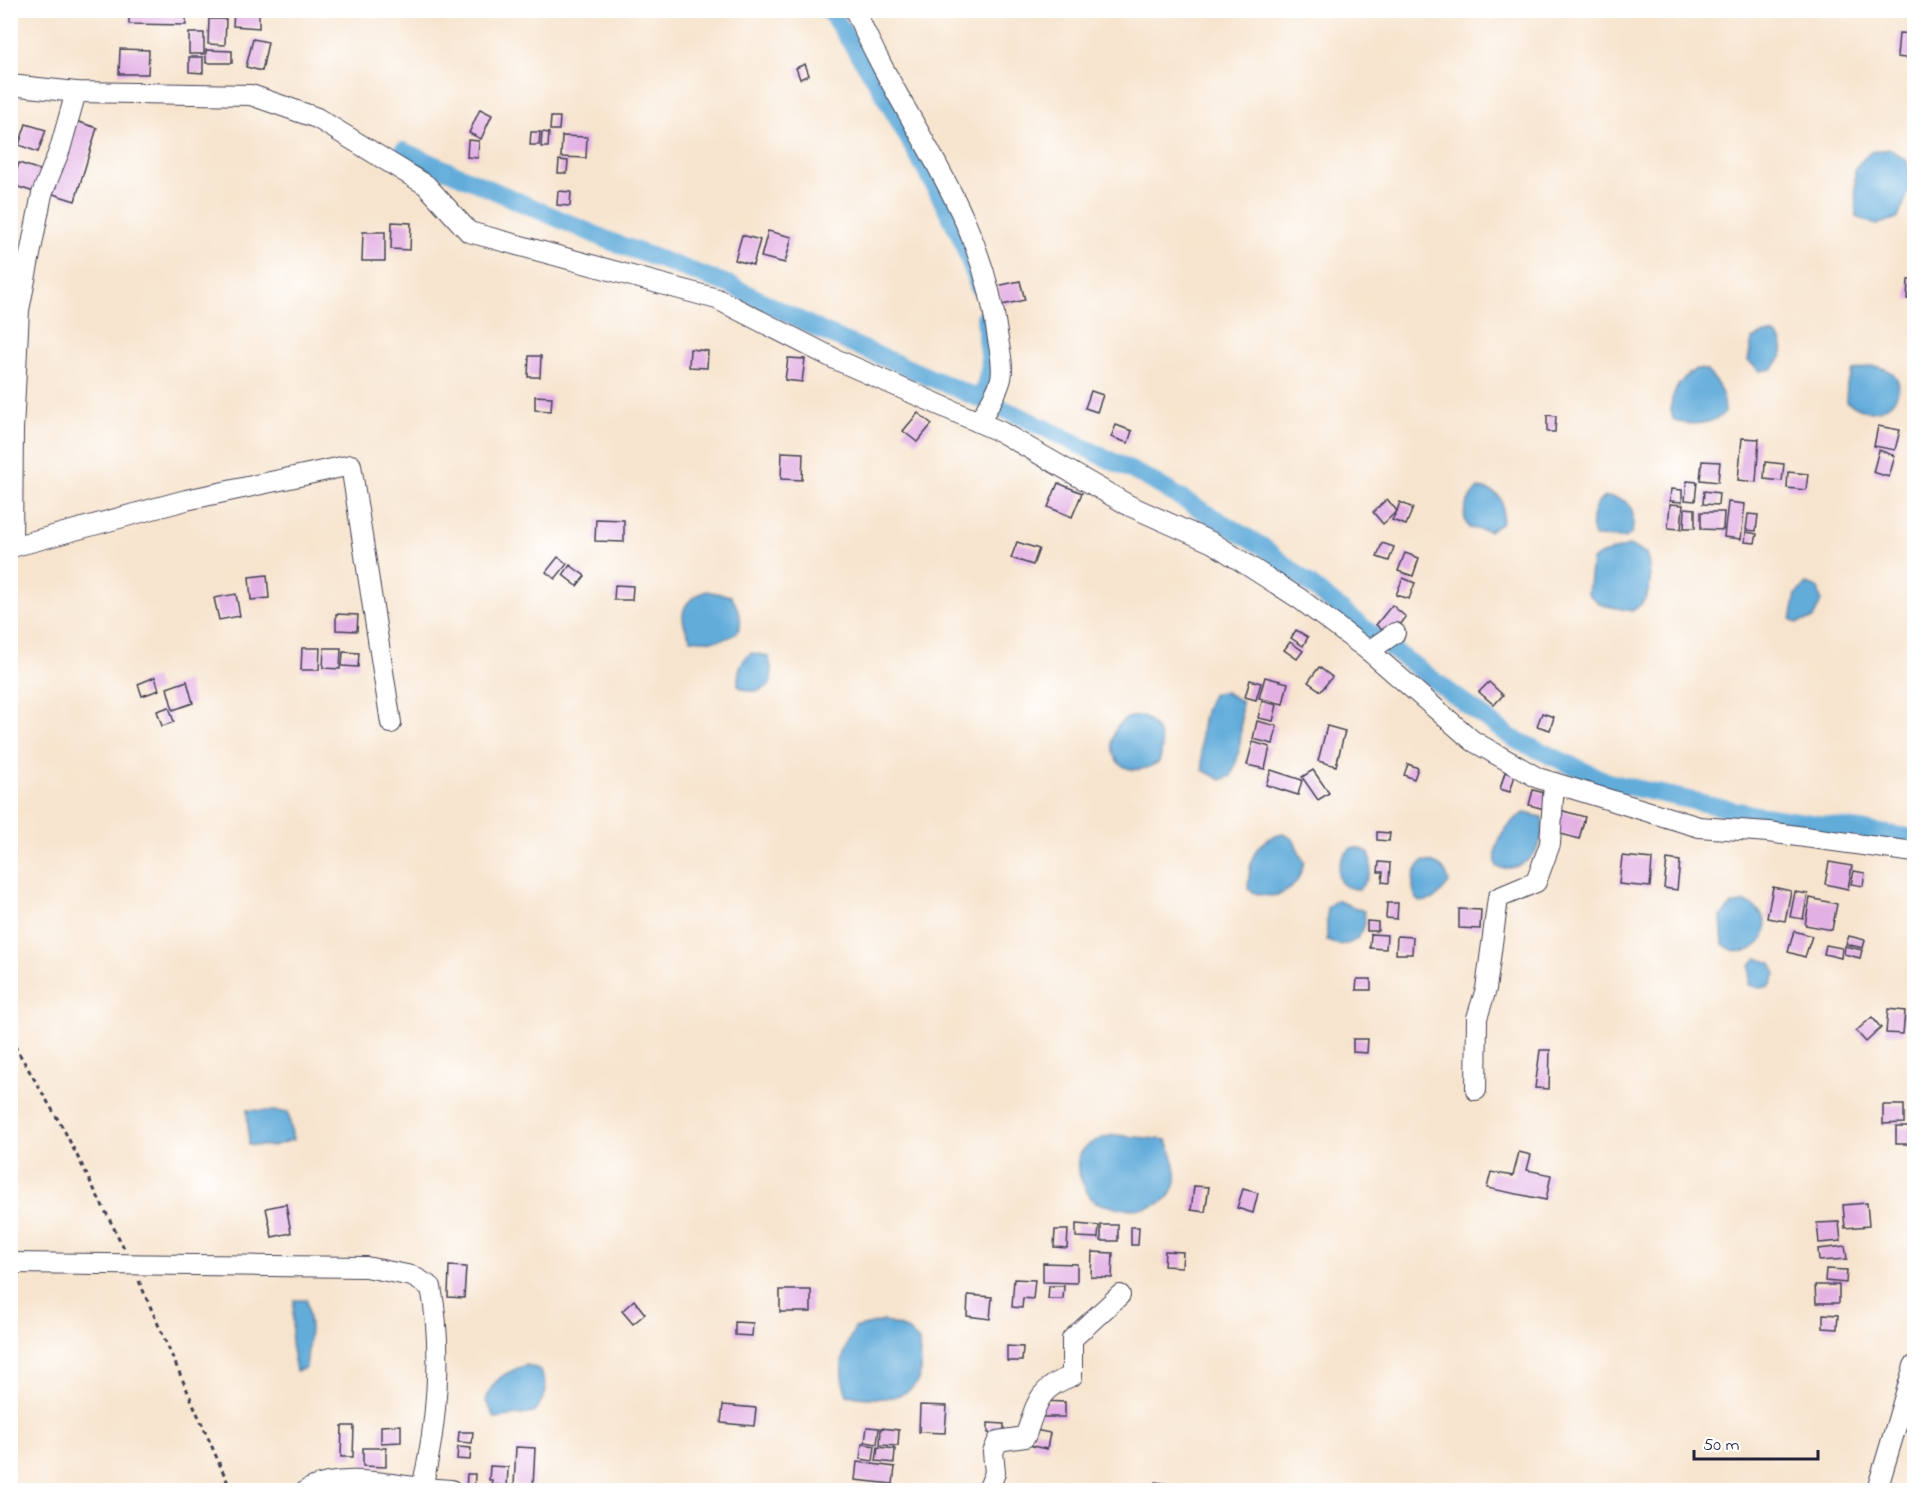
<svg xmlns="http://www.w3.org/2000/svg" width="1925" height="1501" font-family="'Indie Flower',sans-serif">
<rect width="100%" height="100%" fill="#fff"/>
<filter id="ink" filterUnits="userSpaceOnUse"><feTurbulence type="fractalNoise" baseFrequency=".0167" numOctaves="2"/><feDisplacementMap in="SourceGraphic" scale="12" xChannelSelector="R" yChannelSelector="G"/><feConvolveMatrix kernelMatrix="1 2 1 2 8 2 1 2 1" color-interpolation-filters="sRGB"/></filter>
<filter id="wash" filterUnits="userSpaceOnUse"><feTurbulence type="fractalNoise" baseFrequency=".008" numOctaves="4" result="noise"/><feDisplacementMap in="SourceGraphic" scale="24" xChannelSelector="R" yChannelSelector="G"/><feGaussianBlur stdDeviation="1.35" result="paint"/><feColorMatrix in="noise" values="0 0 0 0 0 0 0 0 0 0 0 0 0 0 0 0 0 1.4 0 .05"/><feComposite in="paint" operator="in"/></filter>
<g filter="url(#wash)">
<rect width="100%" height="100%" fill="#f7e4ce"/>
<!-- water -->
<g fill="#62acda" stroke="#42678a" stroke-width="1.5">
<polygon points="1890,149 1907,161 1912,183 1898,218 1876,225 1856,217 1855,168 1870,152"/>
<polygon points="1763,334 1775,334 1782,342 1782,356 1772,369 1760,371 1748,361 1752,340"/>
<path d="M1871,366C1918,369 1898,418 1863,410C1857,409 1851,404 1846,402L1847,384L1853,371Z"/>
<path d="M1696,369L1706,370C1718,383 1725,394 1725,413C1710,425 1693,426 1674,421C1665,400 1678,380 1696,369Z"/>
<path d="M1478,488C1502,491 1506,502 1501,524L1489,531L1469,528C1459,513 1467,500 1478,488Z"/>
<path d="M1604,497C1631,497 1636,508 1632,533L1625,538L1594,537C1589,522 1592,506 1604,497Z"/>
<path d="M1629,546L1646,553C1652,575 1654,598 1632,611L1602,605L1588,594L1592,560L1602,554Z"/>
<polygon points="1806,584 1818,588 1821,601 1813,619 1796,623 1791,620 1796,594"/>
<path d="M706,591L731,596C756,637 727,644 691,639C677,616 681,601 706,591Z"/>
<path d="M751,653L768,656L772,671L770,685C757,693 750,693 738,686C738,670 739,663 751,653Z"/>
<path d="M1225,692L1241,701C1242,727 1242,752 1231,776L1221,780L1203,770C1200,744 1199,716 1213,693Z"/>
<path d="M1143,716C1159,728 1166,742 1159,762C1154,764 1147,769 1141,769C1109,775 1102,730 1128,718C1132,716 1139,717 1143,716Z"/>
<path d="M1525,813L1542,817C1548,844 1526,875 1497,867C1491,845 1506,822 1525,813Z"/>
<path d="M1283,834L1293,839L1304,862C1302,868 1300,876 1297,881C1285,898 1264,900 1248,889C1250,861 1252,840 1283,834Z"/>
<path d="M1351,848H1360L1369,853C1373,869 1371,877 1359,889C1331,889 1334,863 1351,848Z"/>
<path d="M1423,861C1439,863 1446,867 1449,883C1439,895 1434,904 1418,901C1410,888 1411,872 1423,861Z"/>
<path d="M1336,900L1364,911C1369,935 1350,952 1327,941V908Z"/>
<path d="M1745,902C1790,921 1753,970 1723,944L1721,916L1732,905Z"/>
<polygon points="1757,958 1771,963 1776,974 1770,986 1759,988 1749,985 1750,965"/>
<polygon points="247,1110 288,1112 293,1140 272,1146 249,1145"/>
<path d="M1115,1135L1167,1140C1171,1152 1178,1169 1176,1182C1168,1217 1117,1211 1093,1201C1069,1166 1071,1144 1115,1135Z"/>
<polygon points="294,1300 307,1300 310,1329 306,1368 296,1371 291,1344"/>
<path d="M884,1321L906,1329L919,1341C919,1350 921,1360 921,1369C917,1404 872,1400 847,1395C837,1370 842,1351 855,1328Z"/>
<path d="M526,1365L539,1369C550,1391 547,1393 534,1413L495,1418L486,1401C492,1379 506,1372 526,1365Z"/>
</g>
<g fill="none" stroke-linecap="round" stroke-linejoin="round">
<!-- canal -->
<g stroke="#62acda" stroke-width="18">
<polyline points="829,10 875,79 931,179 960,235 979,288"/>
<polyline points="403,151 612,242 730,285 824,332 1022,417 1147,478 1262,546 1373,635 1512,738 1608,782 1757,815 1914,838"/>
<polyline points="982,399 990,365 985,318"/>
</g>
</g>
<g id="blocks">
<!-- building -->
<g fill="#e3b0e4">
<polygon points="129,10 186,10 186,25 129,24"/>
<polygon points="234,10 259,10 259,28 233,26"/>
<polygon points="209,19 226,19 225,45 208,44"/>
<rect x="189" y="33" width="15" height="21"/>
<polygon points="1899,33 1914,34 1914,59 1897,57"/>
<polygon points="253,39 268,42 262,71 246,67"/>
<polygon points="120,49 149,50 148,74 119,74"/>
<polygon points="206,50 232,51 232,63 206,63"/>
<polygon points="189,57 203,57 203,73 189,72"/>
<polygon points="805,64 809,75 800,79 796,68"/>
<polygon points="480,109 492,115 481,139 469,133"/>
<polygon points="551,117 560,117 559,130 550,130"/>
<polygon points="73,120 97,128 75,201 50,193"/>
<polygon points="26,124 46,130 38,152 19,145"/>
<polygon points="531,132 540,132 539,145 530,145"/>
<polygon points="542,132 549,133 548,147 541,147"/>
<polygon points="562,136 587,137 586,158 561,157"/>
<polygon points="468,140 479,141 478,158 467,157"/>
<polygon points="559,160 568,161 567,173 558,173"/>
<polygon points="19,163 43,171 37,193 12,185"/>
<polygon points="558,191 571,192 570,206 557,205"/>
<polygon points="392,222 411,223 410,250 391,249"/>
<polygon points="768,231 792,237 785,263 761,257"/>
<polygon points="363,232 385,232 385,261 362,261"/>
<polygon points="742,235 760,240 753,265 735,260"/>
<polygon points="1908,280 1914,280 1914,299 1907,299"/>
<polygon points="1020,281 1025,300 1002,305 997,286"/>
<polygon points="690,349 708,351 707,368 689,367"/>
<polygon points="529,356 541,356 540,377 528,377"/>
<polygon points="788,358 805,359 802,382 785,380"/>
<polygon points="1091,391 1103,395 1097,412 1085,408"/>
<polygon points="535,396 552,397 551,411 535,410"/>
<polygon points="918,413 932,424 917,442 903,431"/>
<polygon points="1547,415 1556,416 1555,432 1547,432"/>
<polygon points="1116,425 1132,431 1128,443 1111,437"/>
<polygon points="1878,426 1900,430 1895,450 1874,446"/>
<polygon points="1742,438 1759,439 1756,482 1738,480"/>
<polygon points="1879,450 1895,456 1889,477 1873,472"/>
<polygon points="782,452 803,453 802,480 781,479"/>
<polygon points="1702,461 1720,462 1718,482 1700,480"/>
<polygon points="1765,462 1784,464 1782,481 1764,479"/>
<polygon points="1788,472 1808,474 1806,490 1787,488"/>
<polygon points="1687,481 1697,482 1695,501 1685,500"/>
<polygon points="1058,483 1082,493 1072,517 1048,507"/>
<polygon points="1671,489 1682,490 1682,502 1670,501"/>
<polygon points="1704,491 1719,493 1718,505 1703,504"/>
<polygon points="1387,499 1397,511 1400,502 1413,508 1406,525 1392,520 1397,511 1383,524 1373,512"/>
<polygon points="1728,502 1745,504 1741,539 1724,537"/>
<polygon points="1670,504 1683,505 1681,529 1668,528"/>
<polygon points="1685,508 1695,509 1695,528 1684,528"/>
<polygon points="1701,512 1724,512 1723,530 1701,529"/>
<polygon points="1748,514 1758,515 1756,531 1746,530"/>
<polygon points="596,519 624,520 624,542 595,541"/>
<polygon points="1746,532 1757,534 1755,543 1745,542"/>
<polygon points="1017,542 1039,549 1033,565 1011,558"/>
<polygon points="1382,543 1394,547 1389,561 1377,557"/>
<polygon points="1405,553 1419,558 1413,576 1398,571"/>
<polygon points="558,557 567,564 555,579 546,572"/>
<polygon points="570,565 585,576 577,586 563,575"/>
<polygon points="267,575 269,598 251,600 249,577"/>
<polygon points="1403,578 1415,583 1409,599 1396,595"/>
<polygon points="615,585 633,586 632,600 614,600"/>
<polygon points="236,594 240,616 219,620 214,598"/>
<polygon points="1392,605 1406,617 1391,637 1376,625"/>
<polygon points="336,614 358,615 357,631 336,630"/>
<polygon points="1296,630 1308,637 1303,646 1291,638"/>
<polygon points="1290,642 1303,651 1297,659 1284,650"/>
<polygon points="302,648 320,648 319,670 301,670"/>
<polygon points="324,648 341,648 340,669 323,668"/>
<polygon points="343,652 359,653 358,667 342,666"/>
<polygon points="1319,667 1332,677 1321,691 1308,682"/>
<polygon points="155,677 159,690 142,696 138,684"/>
<polygon points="1265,677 1288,683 1283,704 1259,698"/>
<polygon points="1250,680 1261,683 1256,700 1245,697"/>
<polygon points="187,681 193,703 173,710 167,688"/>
<polygon points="1489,682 1503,695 1494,705 1479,692"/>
<polygon points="1262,701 1277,705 1273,721 1258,718"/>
<polygon points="169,707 174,722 162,726 157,711"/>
<polygon points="1542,713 1554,717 1550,730 1537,726"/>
<polygon points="1257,721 1277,726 1273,744 1253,739"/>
<polygon points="1327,726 1345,731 1336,766 1318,761"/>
<polygon points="1253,742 1270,747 1265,769 1247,765"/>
<polygon points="1408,764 1418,768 1414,779 1404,775"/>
<polygon points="1271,770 1302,780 1298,795 1266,785"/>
<polygon points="1313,770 1329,793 1318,800 1302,777"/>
<polygon points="1505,772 1515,775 1510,792 1500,789"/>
<polygon points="1533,790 1552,795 1548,810 1529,805"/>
<polygon points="1560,810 1585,817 1579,839 1554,832"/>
<polygon points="1377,832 1390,833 1389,841 1377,840"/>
<polygon points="1622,856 1652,859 1650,887 1619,884"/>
<polygon points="1667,859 1680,861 1677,890 1664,888"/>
<polygon points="1379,862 1390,863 1389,883 1382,882 1383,872 1378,872"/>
<polygon points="1829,862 1852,866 1848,889 1825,884"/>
<polygon points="1854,871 1865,873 1863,886 1851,884"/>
<polygon points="1773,887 1791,891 1785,921 1767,918"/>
<polygon points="1795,892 1808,894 1803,919 1790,917"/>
<polygon points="1810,898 1837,904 1832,930 1805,925"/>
<polygon points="1387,903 1398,903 1397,919 1386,918"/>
<polygon points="1459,909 1481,910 1480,929 1459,928"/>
<polygon points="1367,921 1378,922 1378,931 1367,931"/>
<polygon points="1794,931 1812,936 1805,957 1788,952"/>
<polygon points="1371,934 1387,935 1386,949 1370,948"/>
<polygon points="1397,936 1413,937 1412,954 1396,954"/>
<polygon points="1849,936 1865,940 1863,948 1846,944"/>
<polygon points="1826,945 1842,948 1841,958 1824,954"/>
<polygon points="1845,946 1862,950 1860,958 1844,954"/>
<polygon points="1357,979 1371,979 1371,990 1356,990"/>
<polygon points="1888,1009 1905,1011 1903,1034 1886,1033"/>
<polygon points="1872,1017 1881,1028 1866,1042 1856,1031"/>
<polygon points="1353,1039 1368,1039 1367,1053 1353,1052"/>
<polygon points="1540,1050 1550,1050 1549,1089 1535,1088"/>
<polygon points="1883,1105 1904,1105 1904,1123 1883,1124"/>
<rect x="1896" y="1127" width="18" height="17"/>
<polygon points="1519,1152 1531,1155 1527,1170 1551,1175 1546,1200 1487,1188 1491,1172 1513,1176"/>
<polygon points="1194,1186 1209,1187 1205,1212 1191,1210"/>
<polygon points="1243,1189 1258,1193 1253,1213 1237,1208"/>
<polygon points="1867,1203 1869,1226 1845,1228 1843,1205"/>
<polygon points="286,1204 291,1233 272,1237 266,1208"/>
<polygon points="1839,1222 1841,1241 1819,1243 1817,1223"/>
<polygon points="1076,1224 1099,1226 1098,1238 1076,1237"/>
<rect x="1101" y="1225" width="17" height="16"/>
<polygon points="1131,1227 1139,1227 1138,1245 1131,1245"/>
<polygon points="1055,1230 1068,1230 1067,1248 1054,1247"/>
<polygon points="1845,1246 1847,1259 1819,1261 1818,1249"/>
<polygon points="1165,1251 1183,1252 1182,1267 1164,1266"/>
<polygon points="1092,1252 1113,1253 1112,1278 1091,1277"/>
<polygon points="1043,1263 1077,1264 1077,1283 1043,1282"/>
<polygon points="449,1266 466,1267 464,1298 448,1297"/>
<polygon points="1826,1269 1847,1270 1846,1283 1825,1281"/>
<polygon points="1014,1279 1035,1280 1033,1299 1023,1298 1022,1308 1012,1307"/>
<polygon points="1815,1285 1839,1285 1839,1303 1816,1303"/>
<polygon points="1049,1286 1064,1286 1063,1299 1048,1299"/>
<rect x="780" y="1290" width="31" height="22"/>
<polygon points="968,1295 992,1297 990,1319 967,1316"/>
<polygon points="634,1300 645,1314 633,1324 622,1311"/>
<polygon points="1823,1314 1838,1315 1837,1329 1823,1328"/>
<polygon points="735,1322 753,1323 752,1336 735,1335"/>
<polygon points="1007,1346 1023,1347 1022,1361 1007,1361"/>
<polygon points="1041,1401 1065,1402 1065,1417 1041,1417"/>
<polygon points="723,1405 756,1408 754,1426 721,1423"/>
<polygon points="920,1405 947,1406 945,1433 919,1432"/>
<polygon points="988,1423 1004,1424 1004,1433 988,1433"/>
<polygon points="401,1425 401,1442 381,1443 381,1426"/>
<polygon points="342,1426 354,1426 353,1457 341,1457"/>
<polygon points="867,1427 879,1428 877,1444 865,1442"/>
<polygon points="881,1428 899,1430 898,1446 880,1445"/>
<polygon points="1035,1430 1050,1433 1047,1449 1032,1446"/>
<polygon points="459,1432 473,1432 472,1443 458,1442"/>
<polygon points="862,1444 875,1446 873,1461 860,1459"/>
<polygon points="458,1447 471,1448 470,1460 457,1459"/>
<polygon points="516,1447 535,1448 533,1486 514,1485"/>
<polygon points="878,1447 895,1449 894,1463 876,1461"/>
<polygon points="363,1448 386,1448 386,1467 363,1466"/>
<polygon points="857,1462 895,1467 893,1484 855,1480"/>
<polygon points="490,1466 508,1467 507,1490 497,1490 498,1485 492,1485 492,1480 489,1480"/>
<polygon points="467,1474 475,1474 474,1490 466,1490"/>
<polygon points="1155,1482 1168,1484 1167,1490 1154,1490"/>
</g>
</g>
</g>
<g filter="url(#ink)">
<use href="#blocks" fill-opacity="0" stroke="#423f51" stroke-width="1.5"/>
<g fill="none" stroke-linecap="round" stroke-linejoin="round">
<!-- minor casing -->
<g stroke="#423f51" stroke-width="22">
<g id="minor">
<path d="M855,10C903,122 981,208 997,333C999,347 1005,369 1000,382C996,396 985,410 979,422"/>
<polyline points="10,85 76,92 251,95 317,118 426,185 469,232 717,299 835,359 1001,432 1130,506 1213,543 1300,599 1369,651 1473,741 1538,778 1699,827 1768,832 1914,852"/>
<polyline points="76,92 60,149 42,194 19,310 13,430 12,547 186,500 351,465 391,723"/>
<polyline points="1369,651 1395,633"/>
<polyline points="1476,1090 1477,1018 1486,989 1498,898 1536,882 1550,844 1554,783"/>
<path d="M10,1263L366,1267L412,1276L431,1287C443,1350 437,1425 422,1488C386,1484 341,1473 307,1490"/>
<polyline points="422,1488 451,1490"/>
<path d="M988,1490L995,1473L993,1452L998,1441L1025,1437C1037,1405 1036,1389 1072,1376V1339L1120,1295"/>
<polyline points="1877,1490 1914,1366"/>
</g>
</g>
<!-- path -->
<g stroke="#423f51" stroke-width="3" stroke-dasharray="4.5 4.5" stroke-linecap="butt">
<polyline points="10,1038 63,1128 124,1248"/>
<polyline points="139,1281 231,1490"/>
</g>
<!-- minor -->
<use href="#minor" stroke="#fff" stroke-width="20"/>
</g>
</g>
<!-- margin -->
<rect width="1925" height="1501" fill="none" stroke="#fff" stroke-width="36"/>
<!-- scale -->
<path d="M1694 1450v9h124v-9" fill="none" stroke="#22223b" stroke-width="3"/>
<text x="1703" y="1450" font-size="18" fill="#22223b" stroke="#ffffff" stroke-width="4.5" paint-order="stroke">50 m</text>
</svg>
